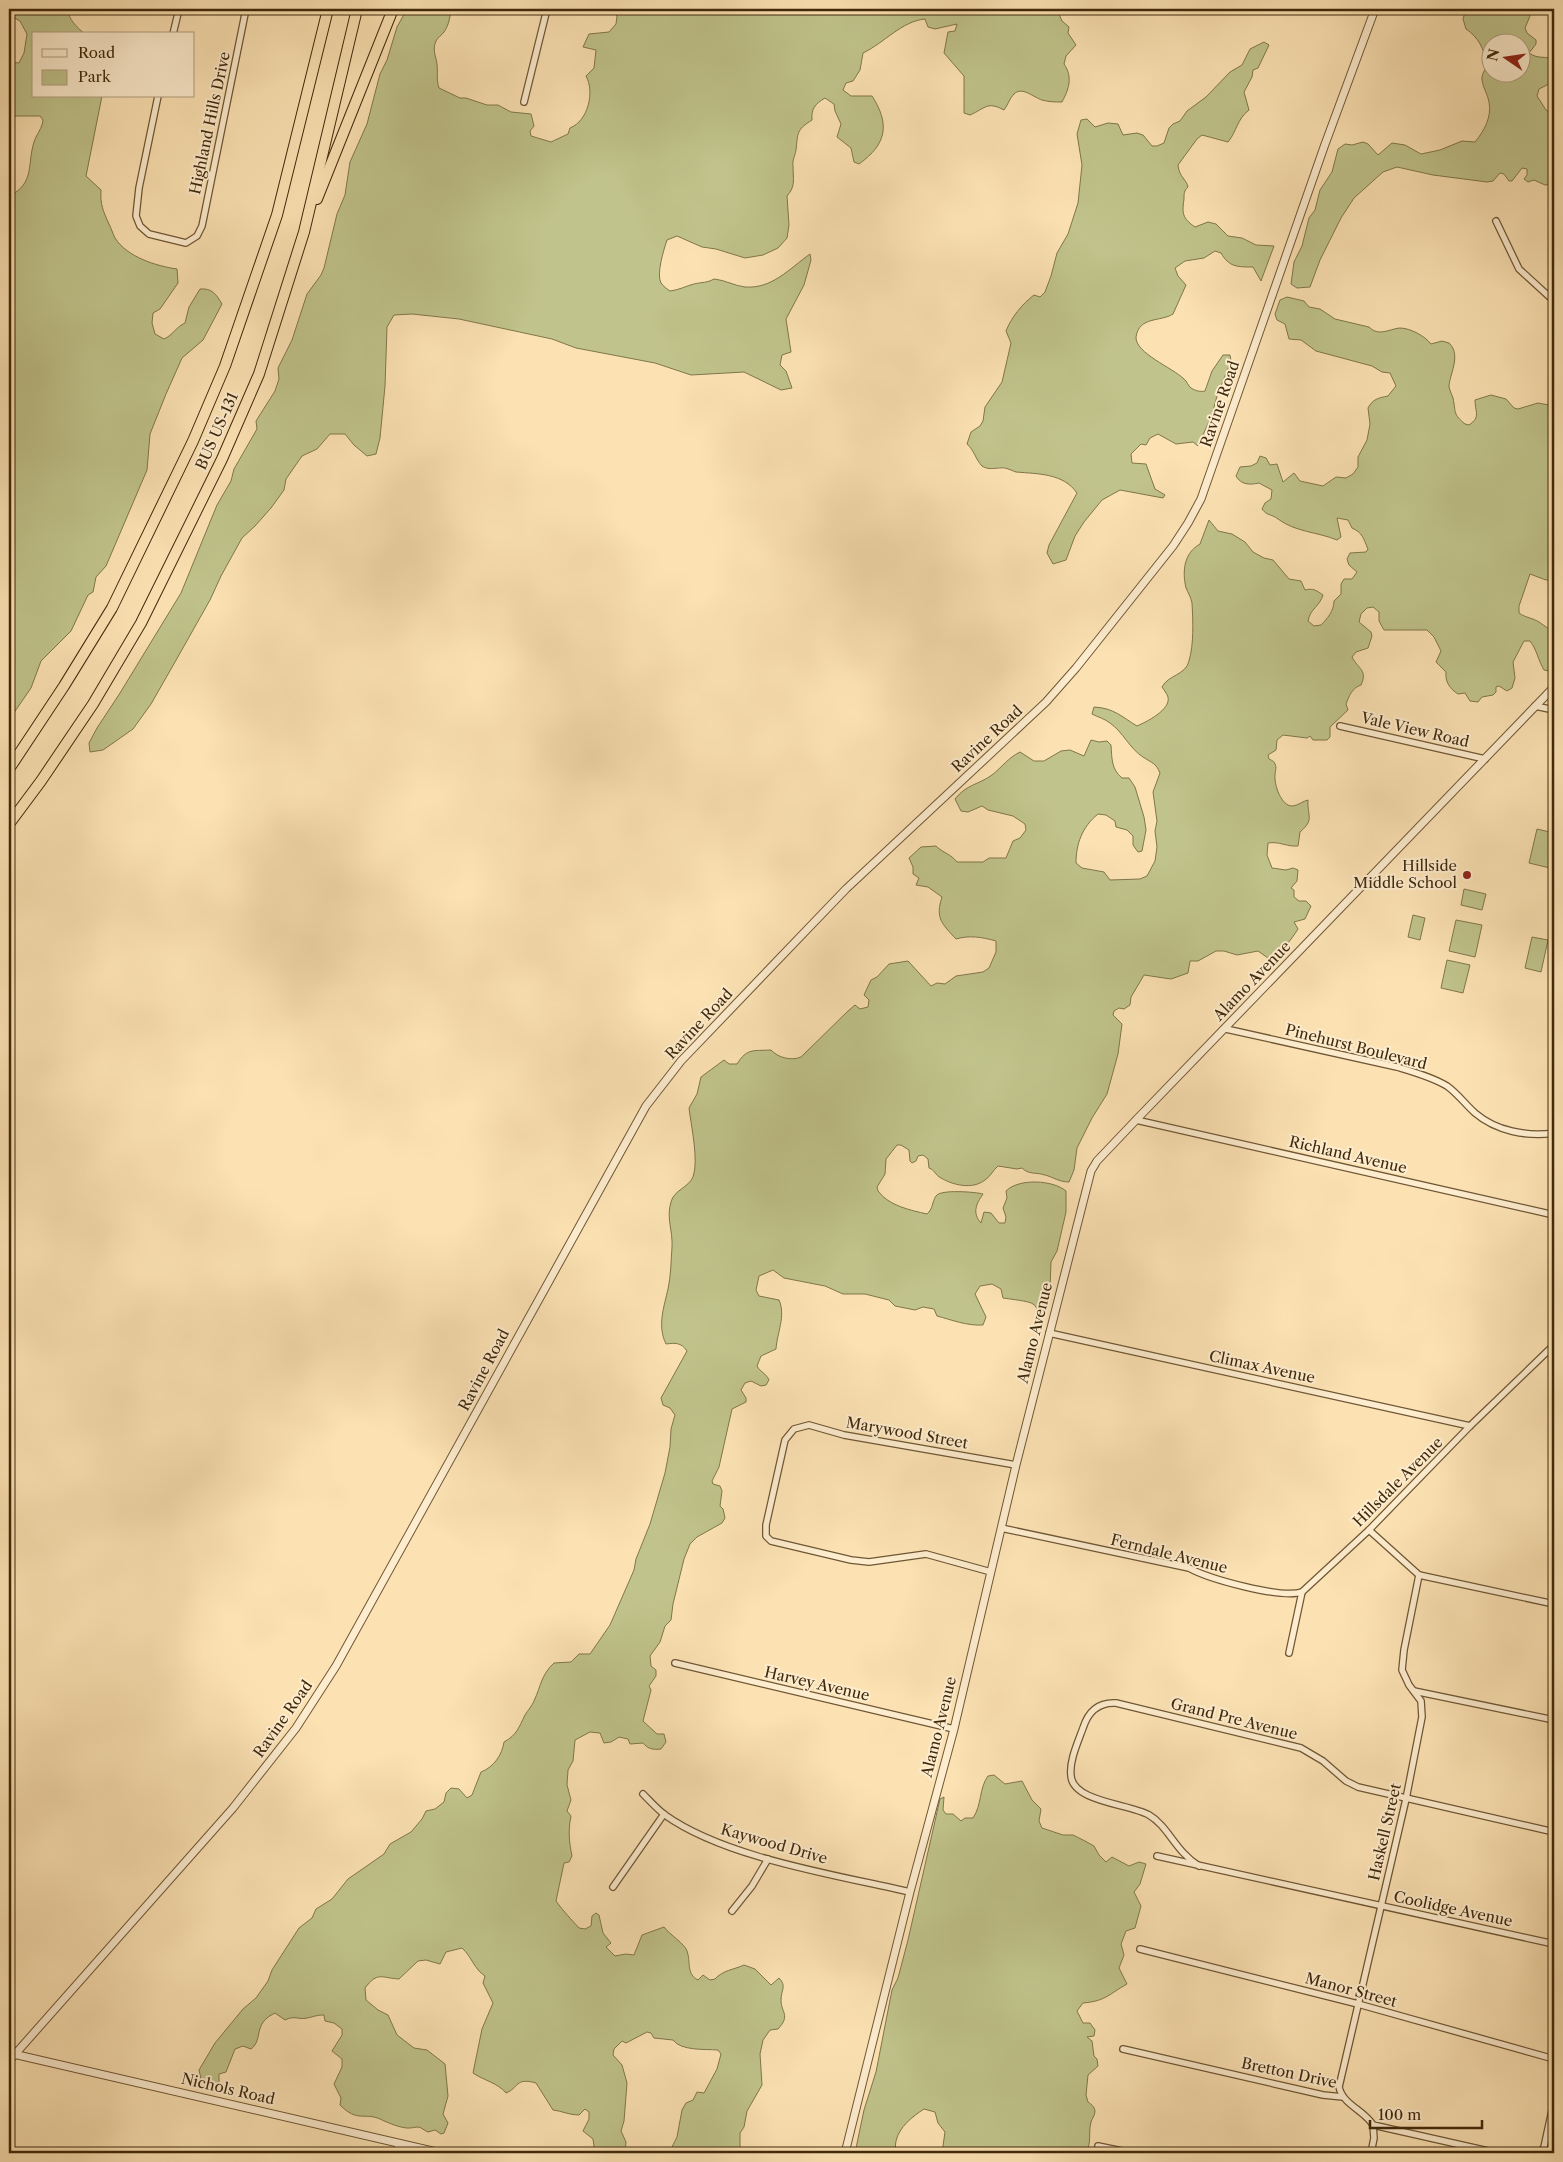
<svg xmlns="http://www.w3.org/2000/svg" width="1563" height="2162" font-family="'Libre Caslon Text',serif">
<rect width="100%" height="100%" fill="#fce2b3"/>
<filter id="stains"><feTurbulence type="fractalNoise" baseFrequency=".004" numOctaves="4"/><feColorMatrix values="0 0 0 0 .2 0 0 0 0 .09 0 0 0 0 .02 0 0 0 .5 -.17"/></filter>
<radialGradient id="worn" r=".72"><stop offset=".6" stop-color="#630" stop-opacity="0"/><stop offset="1" stop-color="#630" stop-opacity=".3"/></radialGradient>
<!-- green -->
<g fill="#c0c38b" stroke="#80764b" fill-rule="evenodd">
<path d="M9,9H67C69,19 76,27 85,34H34V96H102L86,176L101,190C100,204 103,211 109,224C111,228 113,234 115,238C127,257 156,266 177,269L178,283L160,309L153,313L152,323L155,334L164,339C173,335 176,327 185,323L189,307L200,289C212,288 216,294 222,304L203,340L182,358L166,394L150,434L147,470L106,566L96,577L93,592L88,595L71,631L41,661L31,688L9,720V196C35,184 27,164 34,142C37,133 42,129 43,120L40,116H9V62L19,63L24,53L27,34L20,21L9,15Z"/>
<path d="M407,9H451C450,17 449,25 444,32C442,35 438,37 436,41C432,50 436,56 437,64C438,73 436,79 439,88L460,98H466L487,105H498L511,112L531,114L534,126L530,131L531,136L551,142L568,134L570,128C588,121 595,92 586,76L594,68L596,50L583,47L589,34L609,32L616,24L617,16L612,11L598,9H1063L1059,14L1062,21L1069,27L1068,33L1076,45L1066,56L1064,64C1073,77 1069,89 1062,102C1055,102 1049,102 1042,100C1033,97 1022,86 1014,94C1009,99 1008,105 1004,110C987,101 986,108 970,115L964,113V76L944,53L948,32L955,31L957,24L935,29L928,27L925,19C902,21 884,43 863,53L860,70L853,81L846,83L843,90L851,96H872C890,124 887,144 859,164L854,162L851,148L837,137L841,124L835,111L834,104L825,98C815,104 811,109 812,120C796,130 798,133 796,150C795,156 792,161 793,166C793,179 796,186 787,196L789,225L787,238L778,248L763,255L745,258L716,249L702,247L677,236L667,240C664,249 656,274 661,283C663,286 667,289 670,291C679,290 686,286 694,284C702,282 707,283 714,279C725,280 735,286 745,287C772,289 789,269 810,254L811,260L804,285L786,319L791,352L782,355L780,365L786,371L792,388L781,390L744,372L691,375L655,363L576,348L552,339L459,319L412,314L394,315L387,327L385,386L380,438L376,454L367,456L354,445L345,434H330L317,449L302,456L286,479L284,490L271,508L255,526L242,538L221,576L210,600L175,662L151,704L133,729L103,750L90,752L89,743L97,728L120,693L181,593L217,505L231,481L234,469L257,429L256,421L275,391L279,379L278,368L292,340L307,294L321,275L324,268L337,214L345,195L350,162L367,124L380,74L387,60L397,27Z"/>
<path d="M1466,9H1522L1529,11L1530,16L1525,28L1527,33L1536,40V44L1529,53C1539,60 1545,55 1554,60L1549,84L1539,89L1537,96L1546,110L1554,116V184L1545,185L1534,180L1528,182L1524,179L1527,175V169L1522,168L1512,181H1509L1504,174L1500,173L1493,181L1487,182L1433,175L1397,167L1383,172L1354,198L1341,218L1320,260L1310,287L1297,288L1291,284L1294,262L1302,246L1309,218L1315,210L1320,190L1332,172L1338,149L1345,144L1352,145L1363,142L1368,144L1378,155L1392,143L1405,145L1421,154L1440,150L1462,141L1475,142C1484,131 1492,117 1489,102C1488,95 1483,88 1482,80C1481,74 1486,70 1486,65C1485,49 1478,37 1466,29L1463,19ZM1520,42V72H1490V42Z"/>
<path d="M1264,42L1269,45L1258,68L1253,70L1252,77L1244,92L1249,110C1237,119 1237,131 1228,142L1202,135L1197,139L1178,165C1179,177 1187,180 1188,187C1184,191 1184,193 1184,199C1182,213 1182,218 1195,227L1208,222L1216,224L1228,236L1242,238L1256,245L1274,246L1261,281L1253,267C1237,267 1229,267 1221,253L1215,251L1204,258L1185,261L1175,268L1178,276L1186,285L1173,314C1161,322 1139,316 1136,337C1135,353 1173,368 1184,379C1187,381 1188,386 1191,388C1196,391 1200,392 1205,391L1212,371L1223,355H1230L1231,361L1217,396L1212,415L1198,446L1193,442L1176,444L1158,434L1150,438L1146,445L1141,444L1131,454L1132,463L1146,464L1155,489L1165,495L1163,498L1120,490L1102,500L1084,522L1075,536L1066,560L1053,564L1047,553L1049,545L1077,493C1063,473 1038,474 1016,472C1013,471 1009,469 1005,468C998,467 989,471 982,466C976,460 974,450 967,444L971,432L980,426L983,421L985,407L1002,382L1011,343L1006,331C1011,318 1022,304 1034,295L1040,297L1045,292L1051,276L1057,253L1068,234L1078,203L1082,165L1077,134L1081,120L1087,119L1095,127L1108,123L1118,124L1123,135L1137,133L1143,135L1152,146H1157L1164,143L1169,128L1173,124L1180,121L1187,111L1206,97L1230,72L1242,65L1250,49Z"/>
<path d="M1287,297L1304,301L1309,307L1320,309L1335,319L1369,327C1379,337 1389,329 1400,328C1410,328 1425,336 1431,344L1442,341L1449,343C1462,355 1449,375 1449,387C1450,391 1452,395 1453,398C1456,413 1453,414 1465,424L1469,425C1481,417 1475,412 1475,400L1491,395L1506,399L1514,408L1518,409L1538,403L1554,406V580H1546L1530,574L1519,606V613C1526,618 1533,618 1539,622C1545,626 1548,629 1554,631V667L1549,671L1544,670C1538,660 1537,650 1530,641H1524L1513,662L1515,678L1512,688L1507,691L1499,686L1496,687V692L1493,695L1482,697L1478,702L1470,701L1465,693L1458,694C1450,689 1445,682 1446,672L1436,662L1441,651L1434,637L1427,630H1384L1379,621V612L1373,607L1367,608L1361,614L1359,622L1371,632L1372,636L1368,648L1356,652L1352,657C1358,669 1368,670 1361,685C1352,688 1349,696 1346,704L1348,710L1330,727V737L1327,740H1313L1310,736L1307,738L1283,735L1277,740L1276,750L1268,755L1269,759C1273,761 1274,761 1275,764C1277,768 1275,771 1275,775C1274,784 1281,807 1293,806C1299,805 1303,801 1308,800C1307,817 1315,819 1300,832L1298,846C1287,847 1279,841 1268,843L1267,855L1272,868L1286,870L1293,868L1298,870L1297,881L1291,888L1294,890V897L1299,901H1306L1311,906L1305,919L1294,922L1298,929C1291,940 1280,955 1268,958L1258,951L1237,955L1224,951H1216L1198,961H1190L1188,973L1171,979L1144,975L1131,997L1130,1005L1124,1009L1119,1008L1114,1011L1113,1015L1122,1024L1118,1054L1107,1094L1092,1118L1077,1148L1074,1170L1069,1182C1059,1182 1053,1177 1045,1175C1036,1172 1029,1175 1022,1168L1017,1169L998,1166C993,1170 991,1176 985,1180C972,1190 953,1185 941,1178C935,1175 935,1170 929,1168L928,1159L923,1155L918,1156L916,1161L912,1163L910,1161L909,1150L901,1145H897L886,1159L885,1174L877,1187L878,1191C889,1206 910,1210 927,1214C933,1209 932,1202 936,1196C940,1189 976,1192 983,1194C976,1204 972,1213 981,1223L984,1212L991,1213L999,1223H1005L1006,1217L1003,1208L1007,1198L1006,1191C1019,1178 1053,1180 1066,1191V1212L1057,1251L1051,1262L1050,1289L1044,1307L1039,1311C1037,1309 1036,1306 1033,1304C1030,1301 1009,1299 1003,1298L1001,1289L992,1284L980,1286L975,1294L986,1317L983,1325C967,1326 952,1320 937,1316L934,1309L923,1307L915,1310L895,1306L889,1300L865,1294H843L825,1286L784,1278L773,1270L759,1276L756,1290L759,1296L779,1300C786,1316 777,1333 776,1349L761,1356L757,1366C760,1372 766,1373 769,1380L766,1385L761,1386L751,1381L745,1383L741,1390L746,1398V1402L732,1409L719,1467L712,1481L713,1484L720,1486L722,1491L720,1506L723,1509L725,1518L722,1523L697,1537L690,1544L684,1559L673,1604L671,1620L665,1626L660,1642L650,1656L651,1666L656,1670V1676L649,1686L651,1690L643,1721L657,1734H664L666,1742L661,1749C653,1750 648,1749 643,1743L630,1744L628,1739L619,1737L611,1742L604,1743L600,1733L590,1732L575,1740L573,1761L568,1770L567,1785L571,1800L567,1811L571,1816C568,1830 569,1842 572,1856L569,1862L564,1863L556,1901C564,1912 571,1919 579,1928L585,1929L591,1926L592,1916L596,1913L599,1915L603,1933L611,1943L606,1947L615,1956L626,1954L634,1955L642,1935L664,1927C669,1934 685,1944 687,1951C691,1962 686,1974 698,1980L703,1975L710,1980L715,1979C723,1970 733,1970 744,1965L755,1969L771,1985L779,1978C787,1986 781,1990 781,2000C781,2013 791,2015 778,2029L770,2030L763,2040L760,2054L762,2085L747,2111L744,2127L740,2133V2149L743,2153H669L677,2137L682,2110L686,2103L693,2100L697,2092L704,2093L717,2069L721,2054L718,2050C705,2049 681,2051 673,2040L654,2038L651,2033L647,2032L626,2043L622,2041L614,2049L613,2055L622,2065L627,2083L624,2121L621,2131L626,2142L625,2153H595L593,2139L583,2131L589,2119V2112L585,2109L579,2115C569,2115 562,2111 553,2110L536,2083C515,2077 519,2088 506,2093C498,2083 483,2080 473,2073L482,2029L493,2003L483,1983L485,1976C474,1969 472,1957 462,1948L446,1952L440,1964L426,1960L418,1961L399,1979C381,1978 378,1971 365,1988L366,2000L378,2010L388,2015L397,2035L414,2048L427,2050L445,2064L448,2096L443,2114L448,2123L444,2133L441,2134L435,2130L428,2132C425,2131 421,2127 418,2127C416,2127 411,2128 410,2128C402,2129 386,2122 380,2119C364,2112 358,2123 340,2105L341,2098L334,2084L342,2067V2059L332,2051L342,2035V2029L334,2023L325,2021L324,2015C316,2015 313,2017 307,2018C298,2020 295,2015 285,2020L275,2013C252,2024 264,2039 251,2049L243,2046L235,2049L226,2072L219,2074V2085L216,2088H211L209,2084L201,2079L199,2070L215,2043L243,2009L256,1998L268,1981L272,1970L299,1928L312,1918L316,1909L332,1899L348,1879L384,1854L390,1844L411,1832L422,1819L426,1811L435,1809L444,1802L446,1793L451,1788L459,1789L467,1798L472,1795L481,1772C494,1767 502,1755 504,1742C517,1735 519,1727 525,1715C528,1710 532,1706 534,1701C541,1686 541,1675 554,1663L571,1662L579,1654H590L610,1625L634,1570L636,1559L650,1524L665,1473L670,1447L671,1429L675,1415L670,1408L663,1405L661,1398L687,1351C681,1342 675,1343 666,1344C657,1326 664,1307 668,1289C671,1276 671,1260 672,1247C673,1231 666,1218 671,1202C674,1190 688,1188 693,1177C699,1161 691,1125 689,1108L697,1094L701,1077L724,1060L729,1064H737C747,1048 753,1051 771,1050C778,1058 792,1061 801,1057L848,1011L855,1005L860,1009L868,1007L869,1000L864,995L871,980L877,977L889,964L908,961L931,986L937,983L945,984L956,976L983,972L989,968L996,952V941C982,937 969,935 956,939C942,924 935,918 942,897L928,887L916,885L919,878L913,874V867L909,858L921,847L936,846C943,853 951,854 957,862H983L989,858H1006L1013,841L1020,838L1026,830L1025,824L1013,816L988,810L982,806L968,812L961,811L955,799C967,784 978,785 992,775C1002,767 1008,758 1020,752L1034,761H1044L1061,751L1070,750L1084,756L1091,740L1099,742L1107,741L1111,745C1112,758 1111,769 1122,778H1129L1135,787L1144,817L1146,830L1142,851L1138,852L1133,845V836L1127,830L1116,827L1115,821L1106,815L1098,814C1082,827 1076,844 1076,863L1082,868L1104,872L1110,880L1140,879L1147,876L1155,861L1157,847L1155,831L1157,821L1153,792L1160,773C1156,763 1152,763 1143,757C1130,749 1123,732 1110,723C1105,719 1098,717 1092,714L1094,707C1114,708 1122,717 1137,726C1146,722 1171,710 1168,697C1167,694 1164,690 1162,687C1168,675 1186,675 1189,661C1194,644 1193,621 1192,603C1191,597 1188,593 1186,588C1182,571 1184,553 1200,544L1209,520L1218,531L1232,534L1245,542L1253,552L1264,558L1273,560L1289,579L1301,581L1305,590C1313,588 1316,590 1323,595C1320,606 1310,609 1308,621L1314,626L1321,625C1327,619 1334,611 1334,601L1341,594V584L1344,579H1352L1357,572L1349,565L1347,559L1350,553L1366,552L1368,549C1363,538 1363,533 1352,528L1348,520L1337,518L1341,537L1337,540C1318,532 1295,532 1278,519C1272,514 1267,516 1262,509L1265,503L1271,499L1272,490L1259,483C1250,485 1241,485 1236,476L1240,467L1251,466L1257,463L1260,456L1266,458L1270,465L1277,464L1283,482L1294,473L1300,481L1323,486L1336,477L1346,478L1353,474L1358,467V457L1367,440L1370,424L1368,408C1373,399 1378,398 1388,396L1396,386L1390,373L1382,372L1372,366L1316,351L1301,340L1289,339L1285,324L1277,320L1275,314L1280,300Z"/>
<polygon points="1537,829 1554,833 1554,869 1529,863"/>
<polygon points="1464,889 1486,894 1482,910 1461,905"/>
<polygon points="1413,915 1425,918 1420,940 1408,937"/>
<polygon points="1456,920 1482,925 1475,957 1449,951"/>
<polygon points="1532,937 1548,940 1541,972 1525,968"/>
<polygon points="1447,960 1470,965 1463,993 1441,988"/>
<path d="M994,1775L1005,1784L1022,1781L1032,1800L1041,1809L1039,1821L1042,1828L1063,1835H1073L1085,1841L1094,1846L1099,1855L1106,1862L1112,1857L1129,1866L1139,1862L1146,1864L1140,1884L1134,1892L1141,1906L1135,1928L1126,1931L1121,1944L1124,1955L1119,1968L1127,1984C1109,1994 1106,2001 1083,2003L1077,2011L1083,2023H1090L1095,2030L1094,2036L1087,2037L1092,2041L1094,2056L1097,2059L1098,2066L1088,2075L1086,2095L1088,2102C1092,2105 1094,2106 1095,2111C1095,2116 1092,2118 1091,2122C1088,2134 1092,2141 1086,2153H942L945,2132L938,2123L935,2112L924,2109C913,2116 899,2127 896,2141C895,2145 896,2149 895,2153H855L864,2110L876,2072L892,1990L898,1978L908,1940L940,1799L944,1797L943,1810L946,1814H953L961,1821L965,1818H973C982,1805 979,1788 988,1776Z"/>
</g>
<g fill="none" stroke-linecap="round" stroke-linejoin="round">
<!-- minor casing -->
<g stroke="#6f5735" stroke-width="8">
<g id="minor">
<polyline points="173,34 179,9"/>
<polyline points="158,96 139,188 136,216 140,226 149,234 186,243 197,236 202,226 246,9"/>
<polyline points="524,102 547,9"/>
<polyline points="1496,221 1519,269 1554,301"/>
<polyline points="1535,706 1554,710"/>
<polyline points="1340,726 1485,759"/>
<path d="M1226,1029L1397,1067C1414,1072 1432,1077 1447,1086C1458,1094 1465,1104 1475,1113C1496,1131 1527,1137 1554,1133"/>
<polyline points="1136,1120 1554,1215"/>
<polyline points="1049,1333 1470,1426"/>
<path d="M1001,1528L1189,1568C1209,1579 1281,1599 1302,1592"/>
<polyline points="1369,1530 1419,1575 1554,1604"/>
<polyline points="991,1572 926,1554 869,1562 851,1560 771,1541 766,1536 766,1525 785,1440 794,1429 809,1425 844,1435 1016,1465"/>
<path d="M1419,1575L1404,1650L1402,1670L1409,1685L1421,1701L1422,1717L1406,1799L1339,2087C1343,2105 1364,2110 1373,2125L1497,2153"/>
<polyline points="1289,1653 1302,1592 1369,1530 1470,1426 1554,1345"/>
<polyline points="675,1663 954,1729"/>
<polyline points="1414,1691 1554,1720"/>
<path d="M643,1794C650,1801 657,1809 665,1815C725,1858 837,1875 910,1892"/>
<polyline points="1157,1856 1554,1944"/>
<path d="M1199,1866C1176,1852 1168,1826 1149,1815C1130,1804 1073,1802 1071,1776C1069,1761 1078,1742 1083,1728C1088,1712 1098,1702 1116,1703L1301,1748L1323,1761L1346,1781L1358,1787L1554,1832"/>
<polyline points="613,1887 664,1814"/>
<polyline points="732,1911 752,1886 768,1859"/>
<polyline points="1140,1949 1358,2004 1554,2059"/>
<polyline points="1123,2049 1323,2095 1343,2097"/>
<polyline points="1098,2146 1132,2153"/>
<polyline points="1371,2153 1374,2138 1373,2125"/>
<polyline points="1540,2153 1544,2147 1554,2101"/>
</g>
</g>
<!-- tertiary casing -->
<g stroke="#6f5735" stroke-width="9">
<g id="tertiary">
<polyline points="9,2053 441,2153"/>
<polyline points="9,2061 233,1808 296,1728 336,1666 646,1106 681,1061 846,889 1046,702 1076,668 1173,546 1188,523 1201,499 1324,147 1375,9"/>
<polyline points="397,2153 399,2144"/>
<polyline points="845,2153 910,1892 954,1729 1016,1465 1091,1171 1097,1161 1136,1120 1554,687"/>
</g>
</g>
<!-- motorway casing -->
<g stroke="#40290b" stroke-width="12">
<g id="motorway">
<polyline points="317,199 393,9"/>
<polyline points="9,769 64,686 112,608 193,441 225,366 277,215 328,9"/>
<polyline points="9,824 41,781 93,704 141,623 222,459 259,374 304,232 357,9"/>
</g>
</g>
<!-- minor -->
<use href="#minor" stroke="#fdecce" stroke-width="5.5"/>
<!-- tertiary -->
<use href="#tertiary" stroke="#fdecce" stroke-width="7"/>
<!-- motorway -->
<use href="#motorway" stroke="#fce2b3" stroke-width="10"/>
</g>
<!-- markers -->
<circle fill="#8f2418" stroke="#fdecce" stroke-width="2" cx="1467" cy="875" r="5"/>
<g text-anchor="middle" stroke-width="4" stroke-linejoin="round" paint-order="stroke">
<!-- street labels -->
<g font-size="15" fill="#40290b" stroke="#fdecce">
<text transform="translate(210 123) rotate(-78)" y="5">Highland Hills Drive</text>
<text transform="translate(1220 404) rotate(-71)" y="5">Ravine Road</text>
<text transform="translate(217 431) rotate(-66)" y="5">BUS US-131</text>
<text transform="translate(1415 730) rotate(13)" y="5">Vale View Road</text>
<text transform="translate(987 739) rotate(-43)" y="5">Ravine Road</text>
<text transform="translate(1252 981) rotate(-46)" y="5">Alamo Avenue</text>
<text transform="translate(699 1024) rotate(-47)" y="5">Ravine Road</text>
<text transform="translate(1356 1047) rotate(14)" y="5">Pinehurst Boulevard</text>
<text transform="translate(1348 1155) rotate(13)" y="5">Richland Avenue</text>
<text transform="translate(1035 1333) rotate(-76)" y="5">Alamo Avenue</text>
<text transform="translate(1262 1367) rotate(12)" y="5">Climax Avenue</text>
<text transform="translate(484 1370) rotate(-62)" y="5">Ravine Road</text>
<text transform="translate(907 1433) rotate(10)" y="5">Marywood Street</text>
<text transform="translate(1398 1482) rotate(-45)" y="5">Hillsdale Avenue</text>
<text transform="translate(1169 1554) rotate(14)" y="5">Ferndale Avenue</text>
<text transform="translate(817 1684) rotate(13)" y="5">Harvey Avenue</text>
<text transform="translate(283 1719) rotate(-55)" y="5">Ravine Road</text>
<text transform="translate(1234 1719) rotate(14)" y="5">Grand Pre Avenue</text>
<text transform="translate(939 1727) rotate(-76)" y="5">Alamo Avenue</text>
<text transform="translate(1385 1832) rotate(-77)" y="5">Haskell Street</text>
<text transform="translate(774 1844) rotate(16)" y="5">Kaywood Drive</text>
<text transform="translate(1453 1909) rotate(12)" y="5">Coolidge Avenue</text>
<text transform="translate(1351 1990) rotate(15)" y="5">Manor Street</text>
<text transform="translate(1289 2073) rotate(12)" y="5">Bretton Drive</text>
<text transform="translate(228 2089) rotate(13)" y="5">Nichols Road</text>
</g>
<!-- poi labels -->
<g font-size="15" fill="#40290b" stroke="#fdecce" text-anchor="end">
<text x="1457" y="871">Hillside<tspan x="1457" dy="17">Middle School</tspan></text>
</g>
</g>
<!-- margin -->
<rect width="1563" height="2162" fill="none" stroke="#fce2b3" stroke-width="30"/>
<rect x="10" y="10" width="1543" height="2142" fill="none" stroke="#40290b" stroke-width="2.5"/>
<rect x="15" y="15" width="1533" height="2132" fill="none" stroke="#40290b"/>
<!-- legend -->
<rect x="32" y="32" width="162" height="65" fill="#fdecce" stroke="#b19e80"/>
<rect x="42" y="49" width="25" height="8" fill="#fdecce" stroke="#b19e80"/>
<text x="78" y="58" font-size="15" fill="#40290b">Road</text>
<rect x="42" y="70" width="25" height="15" fill="#c0c38b" stroke="#b19e80"/>
<text x="78" y="82" font-size="15" fill="#40290b">Park</text>
<!-- north arrow -->
<g transform="translate(1506 58) rotate(283)"><circle r="24" fill="#fdecce" stroke="#b19e80"/>
<path d="M0-4L9 19L0 12L-9 19Z" fill="#8f2418"/>
<text y="-8" font-size="14" font-weight="bold" text-anchor="middle" fill="#40290b">N</text>
</g>
<!-- scale -->
<path d="M1370 2120v8h112v-8" fill="none" stroke="#40290b" stroke-width="2.5"/>
<text x="1378" y="2120" font-size="15" fill="#40290b" stroke="#fdecce" stroke-width="4" paint-order="stroke">100 m</text>
<rect width="100%" height="100%" filter="url(#stains)"/>
<rect width="100%" height="100%" fill="url(#worn)"/>
</svg>
